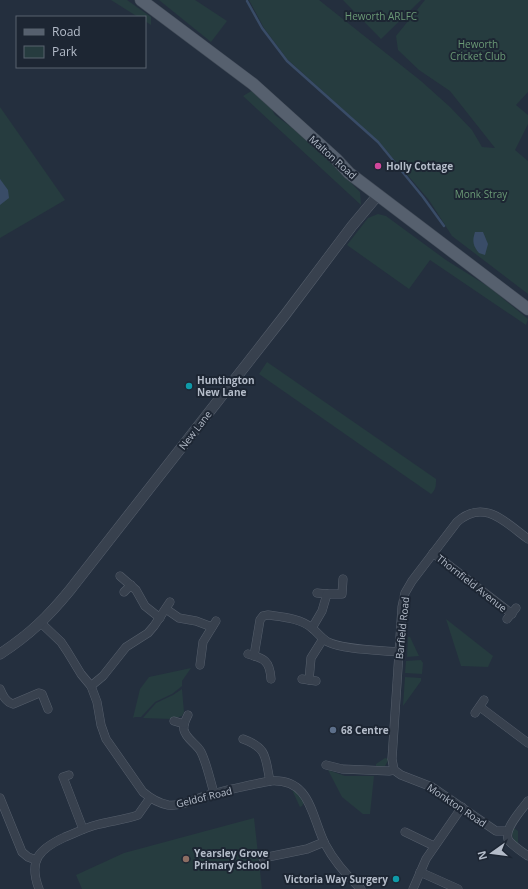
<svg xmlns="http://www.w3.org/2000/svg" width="528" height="889" font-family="'Open Sans',sans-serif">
<rect width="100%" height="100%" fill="#242f3e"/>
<!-- green -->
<g fill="#263c3f">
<polygon points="111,0 127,0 151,17 151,25 145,21 145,17 138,17"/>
<polygon points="159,0 195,0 227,21 211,42"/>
<polygon points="249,0 319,0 421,81 450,107 472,130 482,147 495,148 450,91 419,70 398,50 396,36 425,0 528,0 528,92 516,105 528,115 528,124 515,150 528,161 528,294 452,236 429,200 378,141 287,59 264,28"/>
<polygon points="343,0 421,0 381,39"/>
<polygon points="253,90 268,103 275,115 306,138 346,174 353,185 360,192 361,205 243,96"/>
<polygon points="0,107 65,200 0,238"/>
<polygon points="378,214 386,216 446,260 489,287 528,319 526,325 430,260 409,289 347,245 368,218"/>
<path d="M267,362L436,479C436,485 436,490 431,494L259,374Z"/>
<polygon points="446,619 493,656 488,667 461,666"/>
<polygon points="408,637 410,637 419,656 407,657"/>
<polygon points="421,660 423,663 422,674 405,673 406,661"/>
<polygon points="191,668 182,681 182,686 172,694 155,702 141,717 135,717 133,718 140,689 149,677"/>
<polygon points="405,677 421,678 421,681 403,706"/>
<polygon points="182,689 184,712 182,716 173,719 143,718 156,703 173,695"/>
<polygon points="385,758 389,759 385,766 376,768 376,764"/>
<polygon points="328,770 345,776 374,776 370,814 363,814 342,797"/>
<polygon points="292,790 298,793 304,802 302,806 300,807"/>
<polygon points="254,818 262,889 82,889 76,875 124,853"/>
<path d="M514,828L518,831V844C513,839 510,835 514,828Z"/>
</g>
<!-- water -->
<g fill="#394c67">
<polygon points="0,179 8,190 9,198 0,205"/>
<path d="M475,232H483L488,244L485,255L479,253C473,246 472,241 475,232Z"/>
</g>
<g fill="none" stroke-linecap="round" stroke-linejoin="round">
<!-- stream -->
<polyline stroke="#394c67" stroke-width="2.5" points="247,1 262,28 287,61 378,142 423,197 444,226"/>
<!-- minor casing -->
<g stroke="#565f6c" stroke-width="9">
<g id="minor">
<polyline points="433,553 512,614"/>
<polyline points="120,576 136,590 145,606 160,618"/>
<polyline points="124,592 131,585"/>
<polyline points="317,593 327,594"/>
<polyline points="166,609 179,618 196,621 212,627"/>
<polyline points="507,619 516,608"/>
<path d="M41,623L61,642L67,651L81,674L91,686L97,702L101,725L106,739L143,792C150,798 158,803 168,805C182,807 196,798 209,795C229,789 250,785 270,781C311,778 311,816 325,844C334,861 347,876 361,889"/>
<polyline points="312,628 322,611 327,594 342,594 343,579"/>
<path d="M248,654C264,658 270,661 271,679"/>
<path d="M254,656L260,620L263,616L268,615C282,617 300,618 312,628C318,633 322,639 328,642C344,650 381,650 399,652"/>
<polyline points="200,665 203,642 216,621"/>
<polyline points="302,679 316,681"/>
<polyline points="309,680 311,658 323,639"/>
<polyline points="91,686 103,676 126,647 148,633 154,626 170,602"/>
<path d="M0,689C3,696 6,702 13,704L39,693L42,694L48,709"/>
<polyline points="480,707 528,743"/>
<polyline points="475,713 484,700"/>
<path d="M188,715C186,719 183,724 184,730C186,739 197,744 201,752C207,764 210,780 214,793"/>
<polyline points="174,721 184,724"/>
<path d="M243,739C268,748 265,758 270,781"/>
<polyline points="326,765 342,769 389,771 394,770 401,775 432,787 496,831 507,831"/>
<path d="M394,770L392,759L402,607L405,593L412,581L457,522C484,498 505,522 528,539"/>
<polyline points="69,775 63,777 83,829"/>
<polyline points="0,798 22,852 28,857 36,860"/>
<path d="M528,801C522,810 500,832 510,842C515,847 522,852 528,856"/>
<polyline points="405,832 434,846"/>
<polyline points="263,858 307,849 324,842"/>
<polyline points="420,872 458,889"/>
<path d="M39,889C28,860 39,849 65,837C75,833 85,828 96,825C110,821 124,820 138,815L150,798"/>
<polyline points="413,889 426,859 462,807"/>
</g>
</g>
<!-- tertiary casing -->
<g stroke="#565f6c" stroke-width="11">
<path id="tertiary" d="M0,654C29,635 48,617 70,590L285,315L352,226L378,195"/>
</g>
<!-- primary casing -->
<g stroke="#414a57" stroke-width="13">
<polyline id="primary" points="141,0 253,84 336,159 349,173 528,309"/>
</g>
<!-- minor -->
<use href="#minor" stroke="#38414e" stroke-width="8"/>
<!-- tertiary -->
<use href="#tertiary" stroke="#38414e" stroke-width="10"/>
<!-- primary -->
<use href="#primary" stroke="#56606e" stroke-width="12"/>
</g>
<!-- markers -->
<circle fill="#d1479c" stroke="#1d2633" stroke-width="1.5" cx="378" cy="166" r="4"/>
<g fill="#0f9aa8" stroke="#1d2633" stroke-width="1.5">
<circle cx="189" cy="386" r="4"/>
<circle cx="396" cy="879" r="4"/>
</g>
<circle fill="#5c6f8a" stroke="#1d2633" stroke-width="1.5" cx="333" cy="730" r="4"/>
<circle fill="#8d6e63" stroke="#1d2633" stroke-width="1.5" cx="186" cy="859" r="4"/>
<g text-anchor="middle" stroke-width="4" stroke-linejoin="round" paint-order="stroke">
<!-- park labels -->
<g font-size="10" fill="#6b9a76" stroke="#1d2633">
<text x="381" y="20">Heworth ARLFC</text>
<text x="478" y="48">Heworth<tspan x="478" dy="12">Cricket Club</tspan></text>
<text x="481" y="198">Monk Stray</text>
</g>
<!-- street labels -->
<g font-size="10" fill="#b4bcc9" stroke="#1d2633">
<text transform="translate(333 157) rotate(42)" y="4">Malton Road</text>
<text transform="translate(195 430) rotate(-52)" y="4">New Lane</text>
<text transform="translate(472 583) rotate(38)" y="4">Thornfield Avenue</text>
<text transform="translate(402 628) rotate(-84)" y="4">Barfield Road</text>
<text transform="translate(204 797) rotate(-14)" y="4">Geldof Road</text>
<text transform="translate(457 805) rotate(34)" y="4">Monkton Road</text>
</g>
<!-- poi labels -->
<g font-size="10" font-weight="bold" fill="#b4bcc9" stroke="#1d2633" text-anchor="start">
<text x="386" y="170">Holly Cottage</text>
<text x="197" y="384">Huntington<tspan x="197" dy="12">New Lane</tspan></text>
<text x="341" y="734">68 Centre</text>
<text x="194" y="857">Yearsley Grove<tspan x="194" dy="12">Primary School</tspan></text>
<text x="388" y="883" text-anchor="end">Victoria Way Surgery</text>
</g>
</g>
<!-- legend -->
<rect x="16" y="16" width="130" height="52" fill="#1d2633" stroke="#59626f"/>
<rect x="24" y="29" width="20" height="6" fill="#56606e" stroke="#59626f"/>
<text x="52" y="36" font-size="12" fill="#b4bcc9">Road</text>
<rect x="24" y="46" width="20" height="12" fill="#263c3f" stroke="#59626f"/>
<text x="52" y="56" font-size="12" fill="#b4bcc9">Park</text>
<!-- north arrow -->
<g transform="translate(492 853) rotate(256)" stroke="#1d2633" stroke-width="3" paint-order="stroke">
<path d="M0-3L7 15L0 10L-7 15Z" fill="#b4bcc9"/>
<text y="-6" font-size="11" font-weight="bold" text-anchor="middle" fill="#b4bcc9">N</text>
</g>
</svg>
